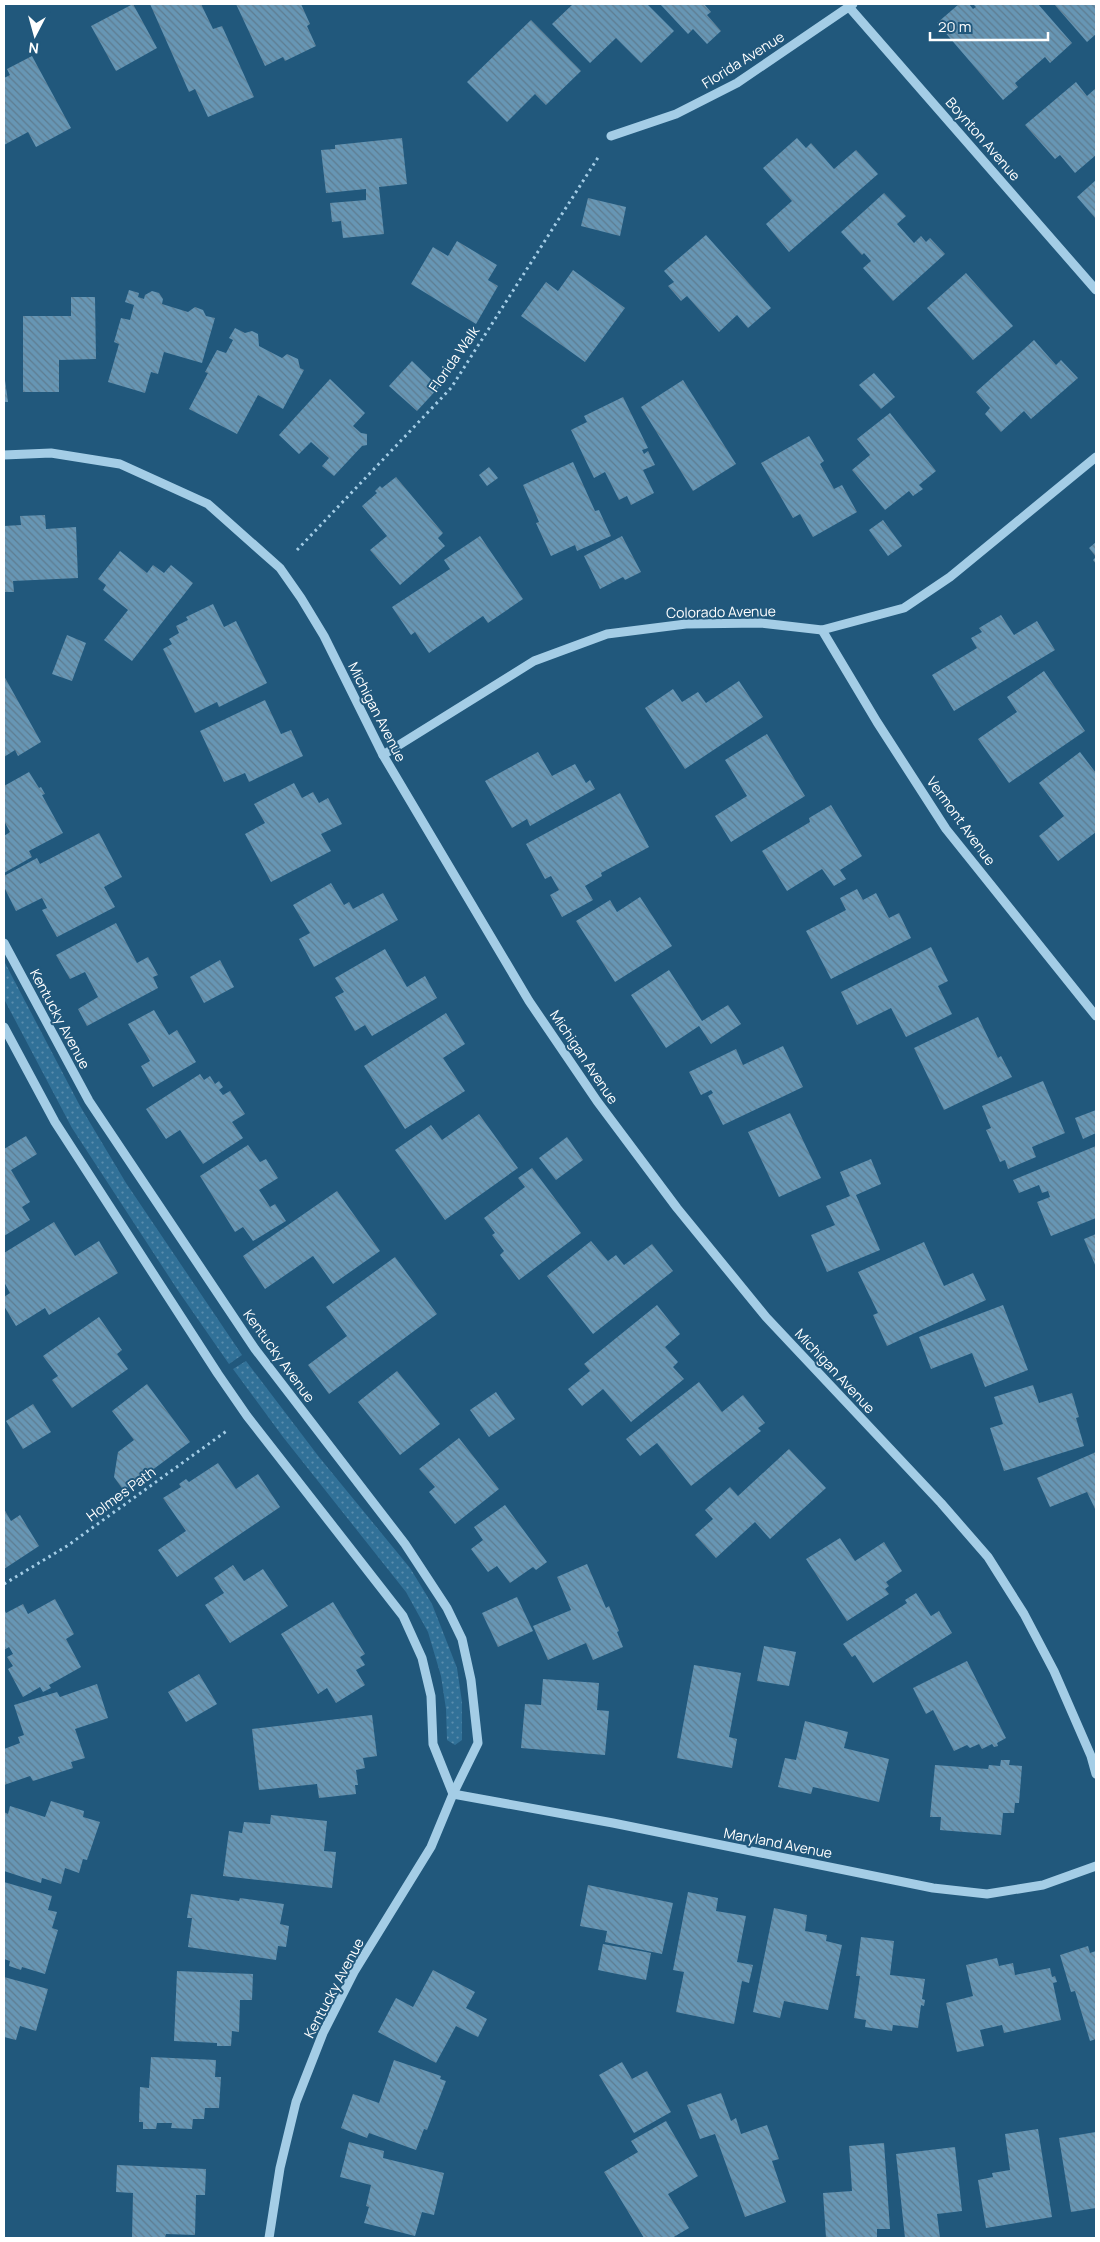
<svg xmlns="http://www.w3.org/2000/svg" width="1100" height="2242" font-family="Manrope,sans-serif">
<defs>
<pattern id="garden-dots" width="8" height="8" patternUnits="userSpaceOnUse" patternTransform="scale(1.25)"><rect width="8" height="8" fill="#317198"/><path d="M2 2h.1M6 6h.1" fill="none" stroke="#5a8dad" stroke-width="1.8" stroke-linecap="round"/></pattern>
<pattern id="building-back-hatch" width="6" height="6" patternUnits="userSpaceOnUse" patternTransform="scale(1.25)"><rect width="6" height="6" fill="#6796b4"/><path d="M-1 5l2 2M0 0l6 6M5-1l2 2" fill="none" stroke="#5e7c90"/></pattern>
</defs>
<rect width="100%" height="100%" fill="#21587c"/>
<!-- garden -->
<g fill="url(#garden-dots)">
<polygon points="4,961 80,1106 126,1183 242,1355 229,1364 179,1292 72,1128 4,999"/>
<polygon points="246,1361 319,1457 410,1568 432,1604 457,1668 462,1702 462,1740 455,1745 447,1740 446,1709 441,1676 428,1632 406,1592 283,1437 233,1369"/>
</g>
<!-- building -->
<g fill="url(#building-back-hatch)">
<polygon points="133,4 157,48 116,71 91,26"/>
<polygon points="150,4 201,4 213,29 222,26 254,97 208,117 195,89 189,92"/>
<polygon points="236,4 301,4 310,24 307,26 316,46 285,61 283,57 265,66"/>
<polygon points="573,4 647,4 674,31 641,63 616,38 590,63 552,24"/>
<polygon points="660,4 704,4 711,12 707,15 721,31 707,44 693,29 688,34"/>
<polygon points="959,4 969,4 973,9 976,7 973,4 1038,4 1072,43 1050,63 1045,57 1015,83 1018,87 1003,100 937,23"/>
<polygon points="1054,4 1096,4 1096,34 1087,42"/>
<polygon points="531,20 581,71 546,105 535,94 507,122 467,82"/>
<polygon points="32,56 71,128 36,147 28,132 4,145 4,78 10,75 7,69"/>
<polygon points="1076,82 1087,96 1096,88 1096,155 1075,173 1060,155 1055,159 1025,125"/>
<polygon points="402,138 407,184 379,187 384,234 343,238 341,221 332,222 330,203 366,200 366,189 326,193 321,150 335,149 335,145"/>
<polygon points="797,138 806,148 811,143 834,169 856,150 878,174 789,252 766,224 792,201 763,168"/>
<polygon points="1096,180 1096,219 1077,197"/>
<polygon points="884,193 906,216 897,224 914,243 921,236 926,242 930,238 945,254 893,301 863,268 871,261 864,253 862,255 841,232"/>
<polygon points="588,198 626,207 620,236 581,226"/>
<polygon points="706,235 771,308 748,328 737,315 719,332 687,296 681,301 668,286 674,282 664,271"/>
<polygon points="457,241 497,265 488,280 498,286 476,324 411,284 433,247 448,256"/>
<polygon points="573,270 625,308 585,362 521,316 546,282 558,291"/>
<polygon points="966,273 1013,326 973,360 927,308"/>
<polygon points="129,290 139,293 138,297 144,299 145,295 152,291 159,293 163,299 162,304 188,312 195,307 203,310 206,316 215,318 202,363 164,352 158,374 151,372 145,393 108,382 119,344 114,342 121,318 130,320 134,305 125,302"/>
<polygon points="71,297 95,297 96,359 59,360 59,392 23,392 23,316 71,316"/>
<polygon points="235,328 245,333 252,331 258,334 259,346 282,358 287,354 298,359 300,368 304,370 283,409 258,395 237,434 189,409 208,373 205,372 217,350 226,353 233,340 229,338"/>
<polygon points="1034,340 1056,365 1061,360 1078,378 1031,419 1024,411 1001,432 985,414 990,408 976,392"/>
<polygon points="412,361 439,387 417,411 389,386"/>
<polygon points="4,373 8,402 4,402"/>
<polygon points="874,373 895,397 881,409 859,385"/>
<polygon points="330,379 365,413 353,426 361,433 367,434 367,445 362,446 334,476 322,466 329,458 311,442 299,454 279,435"/>
<polygon points="683,380 736,464 693,491 641,407"/>
<polygon points="623,397 648,448 642,450 644,454 648,451 655,465 643,470 654,493 631,505 627,496 619,500 605,472 594,478 571,430 587,422 584,416"/>
<polygon points="890,413 936,471 919,485 923,489 913,496 909,491 885,510 852,470 870,455 857,439"/>
<polygon points="809,436 824,461 820,464 834,489 842,485 857,512 813,537 800,514 793,518 761,463"/>
<polygon points="573,462 595,511 599,510 611,536 577,551 575,545 551,556 536,523 539,522 523,485"/>
<polygon points="489,467 498,478 487,486 479,475"/>
<polygon points="396,477 443,533 438,538 445,546 400,585 370,550 387,536 362,506 377,493 375,491 380,486 382,488"/>
<polygon points="45,515 46,529 76,527 78,578 13,581 14,592 4,592 4,526 21,525 20,516"/>
<polygon points="883,520 902,546 888,556 869,530"/>
<polygon points="480,536 523,599 488,623 483,616 429,653 415,632 411,635 392,607 450,569 444,560"/>
<polygon points="622,536 641,572 625,580 623,577 600,589 584,556"/>
<polygon points="1096,542 1096,564 1093,560 1096,557 1089,548"/>
<polygon points="120,551 147,573 153,565 164,573 171,565 193,583 132,661 104,640 128,610 103,590 106,585 98,579"/>
<polygon points="213,604 224,627 236,621 267,683 219,707 217,702 195,713 163,649 172,644 169,639 179,633 176,626 188,620 186,617"/>
<polygon points="1001,615 1014,635 1037,621 1055,650 954,711 932,675 977,648 971,638 982,632 979,628"/>
<polygon points="67,635 86,643 72,681 52,674"/>
<polygon points="1044,671 1085,731 1009,783 978,739 1017,712 1007,697"/>
<polygon points="4,676 41,742 18,756 15,750 4,757"/>
<polygon points="739,681 763,717 685,769 645,708 673,689 682,702 698,692 706,703"/>
<polygon points="265,700 281,734 291,730 303,756 249,782 245,773 224,782 200,731"/>
<polygon points="767,734 805,796 731,842 715,816 747,796 725,760"/>
<polygon points="538,752 552,776 575,764 586,783 590,780 595,789 530,826 527,819 512,828 485,781"/>
<polygon points="1080,752 1096,773 1096,832 1058,861 1039,836 1064,816 1039,783"/>
<polygon points="29,772 39,788 41,787 45,794 42,795 63,833 29,851 32,857 4,873 4,836 10,832 4,821 4,786"/>
<polygon points="294,783 302,798 313,792 319,803 328,798 342,824 321,834 331,851 271,882 245,834 265,823 254,804"/>
<polygon points="620,793 649,847 601,873 602,876 585,886 593,900 562,917 550,895 559,890 551,876 545,879 526,844"/>
<polygon points="831,805 862,856 840,870 846,879 834,886 822,869 787,891 762,851 810,822 809,818"/>
<polygon points="99,833 122,877 104,887 115,907 57,937 42,910 47,908 42,898 16,911 4,887 4,876 37,858 40,864"/>
<polygon points="331,883 344,905 349,902 353,909 383,893 398,920 314,967 299,939 310,933 293,905"/>
<polygon points="857,889 863,900 876,893 889,918 899,913 911,938 831,979 806,931 846,910 840,898"/>
<polygon points="640,897 672,946 615,982 576,921 610,900 617,912"/>
<polygon points="116,923 137,963 148,957 158,975 153,977 158,988 87,1026 78,1009 98,997 85,972 70,979 56,955"/>
<polygon points="931,947 948,981 938,986 952,1014 906,1037 891,1008 857,1025 841,992"/>
<polygon points="385,949 407,987 425,976 437,998 372,1036 365,1025 355,1031 335,997 344,992 335,978"/>
<polygon points="220,960 234,987 204,1003 190,977"/>
<polygon points="669,970 702,1021 728,1005 741,1024 711,1044 699,1026 666,1048 631,995"/>
<polygon points="154,1010 169,1035 177,1030 196,1062 153,1087 141,1066 150,1061 128,1024"/>
<polygon points="446,1013 465,1044 443,1058 465,1091 405,1129 364,1066"/>
<polygon points="978,1017 998,1058 1001,1056 1012,1077 944,1110 914,1048"/>
<polygon points="783,1046 803,1087 723,1125 708,1096 713,1093 711,1090 701,1095 689,1072 736,1049 743,1065"/>
<polygon points="200,1074 204,1080 210,1076 215,1084 219,1081 223,1087 219,1090 223,1095 230,1091 245,1114 232,1122 243,1138 203,1164 180,1130 166,1139 146,1109"/>
<polygon points="1043,1081 1065,1133 1032,1147 1036,1157 1008,1169 1005,1160 1000,1162 986,1130 991,1128 982,1106"/>
<polygon points="1096,1110 1096,1133 1083,1139 1075,1118"/>
<polygon points="790,1113 821,1178 779,1197 748,1132"/>
<polygon points="479,1114 518,1168 445,1220 395,1150 431,1125 442,1140"/>
<polygon points="26,1136 37,1154 11,1170 30,1202 22,1207 30,1220 4,1236 4,1149"/>
<polygon points="567,1137 583,1160 556,1180 539,1158"/>
<polygon points="248,1145 260,1162 266,1159 278,1178 259,1190 270,1207 275,1204 286,1221 253,1241 243,1227 235,1232 200,1176"/>
<polygon points="1096,1146 1096,1218 1051,1236 1037,1202 1050,1197 1048,1191 1042,1193 1039,1185 1019,1193 1013,1180"/>
<polygon points="871,1159 881,1184 856,1195 880,1250 827,1272 811,1235 835,1225 826,1206 850,1196 840,1172"/>
<polygon points="532,1168 581,1233 519,1280 500,1255 504,1251 492,1235 495,1233 484,1218 525,1187 518,1178"/>
<polygon points="337,1191 380,1251 333,1284 313,1256 265,1289 243,1256"/>
<polygon points="54,1222 75,1256 99,1241 118,1273 49,1315 45,1308 16,1326 4,1306 4,1297 10,1293 4,1282 4,1253"/>
<polygon points="1096,1234 1096,1267 1084,1239"/>
<polygon points="591,1241 608,1261 616,1255 624,1265 652,1244 673,1271 593,1334 547,1276"/>
<polygon points="924,1242 944,1286 973,1273 986,1300 887,1346 873,1315 878,1313 858,1272"/>
<polygon points="395,1257 437,1314 329,1394 308,1365 347,1336 326,1307"/>
<polygon points="657,1305 680,1334 665,1347 678,1362 673,1367 684,1379 631,1422 603,1389 582,1406 568,1389 590,1371 584,1364"/>
<polygon points="1003,1305 1028,1370 985,1387 972,1353 931,1369 919,1337"/>
<polygon points="99,1317 122,1350 117,1354 128,1369 72,1408 52,1380 58,1376 43,1356"/>
<polygon points="397,1371 440,1424 400,1455 358,1402"/>
<polygon points="699,1382 722,1412 743,1395 765,1423 758,1428 761,1431 691,1486 657,1443 640,1456 626,1439"/>
<polygon points="147,1384 190,1442 124,1491 114,1477 118,1452 134,1440 112,1411"/>
<polygon points="1033,1385 1039,1403 1072,1393 1079,1417 1076,1418 1084,1446 1004,1471 990,1428 1003,1424 994,1397"/>
<polygon points="496,1392 515,1419 489,1437 470,1410"/>
<polygon points="33,1404 51,1432 23,1449 6,1421"/>
<polygon points="459,1438 499,1489 455,1524 429,1492 435,1487 419,1469"/>
<polygon points="789,1449 826,1488 770,1539 755,1522 716,1558 695,1535 713,1519 705,1510 730,1487 738,1496"/>
<polygon points="1096,1452 1096,1511 1087,1492 1050,1507 1037,1478"/>
<polygon points="218,1463 236,1489 258,1474 280,1507 177,1577 158,1550 186,1531 163,1498 181,1487 179,1484 186,1479 189,1482"/>
<polygon points="505,1505 547,1562 536,1570 533,1567 510,1583 497,1566 488,1572 471,1549 483,1540 474,1527"/>
<polygon points="4,1509 11,1521 20,1515 39,1546 4,1569"/>
<polygon points="840,1538 855,1561 884,1542 902,1571 886,1582 889,1586 885,1589 889,1594 847,1621 806,1559"/>
<polygon points="587,1564 606,1608 609,1606 619,1631 617,1632 623,1647 593,1660 586,1643 548,1660 533,1626 571,1610 557,1577"/>
<polygon points="233,1565 244,1581 263,1569 288,1606 230,1643 205,1605 224,1593 214,1578"/>
<polygon points="916,1593 931,1616 939,1611 952,1633 873,1683 855,1655 852,1657 843,1644 907,1603 905,1600"/>
<polygon points="517,1597 533,1631 498,1647 482,1613"/>
<polygon points="55,1599 74,1634 66,1639 81,1667 49,1685 51,1688 43,1692 40,1687 23,1697 8,1669 13,1666 7,1657 13,1654 9,1647 4,1650 4,1609 6,1613 23,1604 28,1614"/>
<polygon points="333,1602 365,1654 360,1657 365,1665 356,1670 365,1685 336,1703 327,1688 318,1694 281,1634"/>
<polygon points="764,1646 796,1652 789,1686 757,1681"/>
<polygon points="967,1661 1006,1738 997,1743 998,1746 994,1747 992,1744 982,1749 979,1744 970,1748 967,1745 954,1751 933,1710 926,1714 913,1688"/>
<polygon points="694,1665 741,1673 729,1737 737,1739 732,1768 677,1758"/>
<polygon points="199,1674 217,1704 186,1722 168,1692"/>
<polygon points="543,1679 599,1683 597,1710 609,1711 605,1755 521,1748 525,1704 541,1705"/>
<polygon points="97,1684 108,1718 75,1729 85,1758 71,1762 73,1768 33,1781 30,1776 4,1785 4,1749 20,1743 18,1737 24,1735 14,1705 57,1692 60,1697"/>
<polygon points="372,1715 377,1756 363,1758 365,1768 356,1770 358,1785 355,1785 356,1794 319,1798 317,1784 259,1790 252,1729"/>
<polygon points="805,1721 848,1732 844,1748 889,1759 879,1802 813,1787 811,1794 778,1787 785,1758 796,1760"/>
<polygon points="1001,1760 1010,1760 1009,1765 1022,1766 1019,1803 1015,1803 1014,1813 1003,1813 1001,1835 940,1830 941,1817 930,1817 935,1765 988,1769 989,1765 1000,1766"/>
<polygon points="51,1801 84,1811 83,1817 100,1822 87,1860 83,1859 79,1873 65,1868 61,1884 42,1878 41,1883 4,1871 4,1812 8,1814 10,1806 45,1817"/>
<polygon points="271,1815 327,1821 324,1851 336,1852 332,1888 223,1876 229,1831 242,1833 244,1822 270,1824"/>
<polygon points="4,1882 52,1896 48,1910 57,1912 52,1928 58,1930 45,1974 22,1967 21,1970 9,1966 10,1961 4,1959"/>
<polygon points="588,1885 673,1903 662,1954 605,1942 607,1931 580,1926"/>
<polygon points="688,1892 718,1898 716,1911 746,1916 737,1962 753,1965 749,1983 742,1981 734,2024 676,2012 684,1972 673,1970"/>
<polygon points="191,1894 239,1901 240,1898 284,1904 280,1924 289,1926 286,1947 278,1946 276,1960 188,1947 192,1918 187,1918"/>
<polygon points="774,1908 807,1915 805,1931 827,1935 826,1941 842,1945 828,2010 784,2001 780,2018 753,2012"/>
<polygon points="861,1937 894,1941 890,1975 925,1979 922,1999 925,2000 924,2006 921,2005 918,2028 893,2025 892,2031 865,2027 866,2020 854,2018 860,1976 856,1976"/>
<polygon points="603,1944 651,1953 646,1980 598,1970"/>
<polygon points="1088,1946 1090,1953 1096,1951 1096,2039 1090,2041 1075,1991 1071,1992 1060,1955"/>
<polygon points="997,1958 999,1966 1013,1963 1015,1975 1050,1968 1052,1977 1055,1976 1057,1982 1053,1983 1061,2020 1004,2033 1002,2025 980,2030 984,2046 957,2052 946,2003 973,1996 966,1965"/>
<polygon points="433,1970 475,1992 466,2008 487,2019 478,2037 456,2026 436,2063 378,2032 396,1998 413,2007"/>
<polygon points="177,1971 253,1974 252,2000 240,2000 239,2032 232,2031 231,2046 217,2046 217,2043 174,2041"/>
<polygon points="4,1977 48,1989 36,2031 20,2026 16,2040 4,2037"/>
<polygon points="151,2057 216,2060 215,2077 221,2077 219,2108 205,2108 204,2119 193,2119 192,2129 171,2128 172,2123 157,2123 156,2129 143,2129 143,2122 139,2122 140,2087 149,2088"/>
<polygon points="394,2060 441,2076 440,2079 446,2081 427,2130 424,2129 416,2150 369,2133 367,2138 341,2128 353,2094 379,2103"/>
<polygon points="622,2062 632,2079 647,2071 671,2112 634,2133 599,2075"/>
<polygon points="721,2093 731,2121 736,2118 741,2134 767,2125 779,2159 772,2161 786,2202 745,2217 715,2134 700,2139 687,2105"/>
<polygon points="666,2121 698,2176 668,2194 689,2228 672,2238 644,2238 604,2172 638,2152 631,2141"/>
<polygon points="1038,2129 1052,2217 986,2228 978,2180 993,2177 992,2173 1010,2170 1005,2134"/>
<polygon points="1096,2132 1096,2208 1071,2212 1059,2138"/>
<polygon points="349,2142 384,2151 383,2158 444,2173 434,2215 422,2212 415,2236 364,2223 369,2207 366,2206 371,2185 340,2177"/>
<polygon points="884,2143 890,2229 877,2229 877,2238 826,2238 823,2193 852,2191 849,2146"/>
<polygon points="955,2147 962,2211 937,2214 940,2238 905,2238 896,2154"/>
<polygon points="117,2165 206,2169 205,2195 196,2195 195,2235 166,2234 165,2238 132,2238 133,2193 116,2192"/>
</g>
<g fill="none" stroke-linecap="round" stroke-linejoin="round">
<!-- path -->
<g stroke="#a4cde6" stroke-width="3" stroke-dasharray="2.5 4" stroke-linecap="butt">
<polyline points="297,550 451,388 599,156"/>
<polyline points="4,1584 67,1546 228,1430"/>
</g>
<!-- minor -->
<g stroke="#a4cde6" stroke-width="9">
<polyline points="849,7 1096,290"/>
<polyline points="611,136 676,114 737,83 853,4"/>
<polyline points="4,455 51,453 120,464 208,504 280,568 301,598 324,636 383,755 529,1001 597,1101 677,1208 766,1317 941,1503 988,1557 1024,1614 1054,1671 1091,1756 1096,1774"/>
<polyline points="822,630 877,722 946,829 1096,1016"/>
<polyline points="383,755 534,661 607,634 686,624 761,623 822,630 904,608 950,577 1096,457"/>
<polyline points="4,943 89,1101 255,1349 405,1544 447,1608 462,1639 471,1680 478,1743 453,1794 431,1847 354,1972 323,2033 296,2102 280,2168 269,2238"/>
<polyline points="4,1027 55,1122 218,1374 247,1416 403,1616 422,1658 431,1696 433,1744 453,1794"/>
<polyline points="453,1794 613,1823 933,1888 987,1894 1043,1885 1096,1866"/>
</g>
</g>
<g text-anchor="middle" stroke-width="4" stroke-linejoin="round" paint-order="stroke">
<!-- street labels -->
<g font-size="14" fill="#fff" stroke="#21587c">
<text transform="translate(743 60) rotate(-32)" y="5">Florida Avenue</text>
<text transform="translate(983 139) rotate(49)" y="5">Boynton Avenue</text>
<text transform="translate(454 359) rotate(-55)" y="5">Florida Walk</text>
<text transform="translate(721 612) rotate(-1)" y="5">Colorado Avenue</text>
<text transform="translate(377 712) rotate(63)" y="5">Michigan Avenue</text>
<text transform="translate(961 821) rotate(54)" y="5">Vermont Avenue</text>
<text transform="translate(60 1019) rotate(62)" y="5">Kentucky Avenue</text>
<text transform="translate(584 1057) rotate(56)" y="5">Michigan Avenue</text>
<text transform="translate(279 1356) rotate(54)" y="5">Kentucky Avenue</text>
<text transform="translate(835 1371) rotate(47)" y="5">Michigan Avenue</text>
<text transform="translate(121 1494) rotate(-36)" y="5">Holmes Path</text>
<text transform="translate(778 1843) rotate(11)" y="5">Maryland Avenue</text>
<text transform="translate(334 1988) rotate(-62)" y="5">Kentucky Avenue</text>
</g>
</g>
<!-- border -->
<rect width="1100" height="2242" fill="none" stroke="#ffffff" stroke-width="10"/>
<!-- north arrow -->
<g transform="translate(35 35) rotate(186)" stroke="#21587c" stroke-width="4" paint-order="stroke">
<path d="M0-4L9 19L0 12L-9 19Z" fill="#ffffff"/>
<text y="-8" font-size="14" font-weight="bold" text-anchor="middle" fill="#ffffff">N</text>
</g>
<!-- scale -->
<path d="M930 32v8h118v-8" fill="none" stroke="#ffffff" stroke-width="2.5"/>
<text x="938" y="32" font-size="15" fill="#ffffff" stroke="#21587c" stroke-width="4" paint-order="stroke">20 m</text>
</svg>
